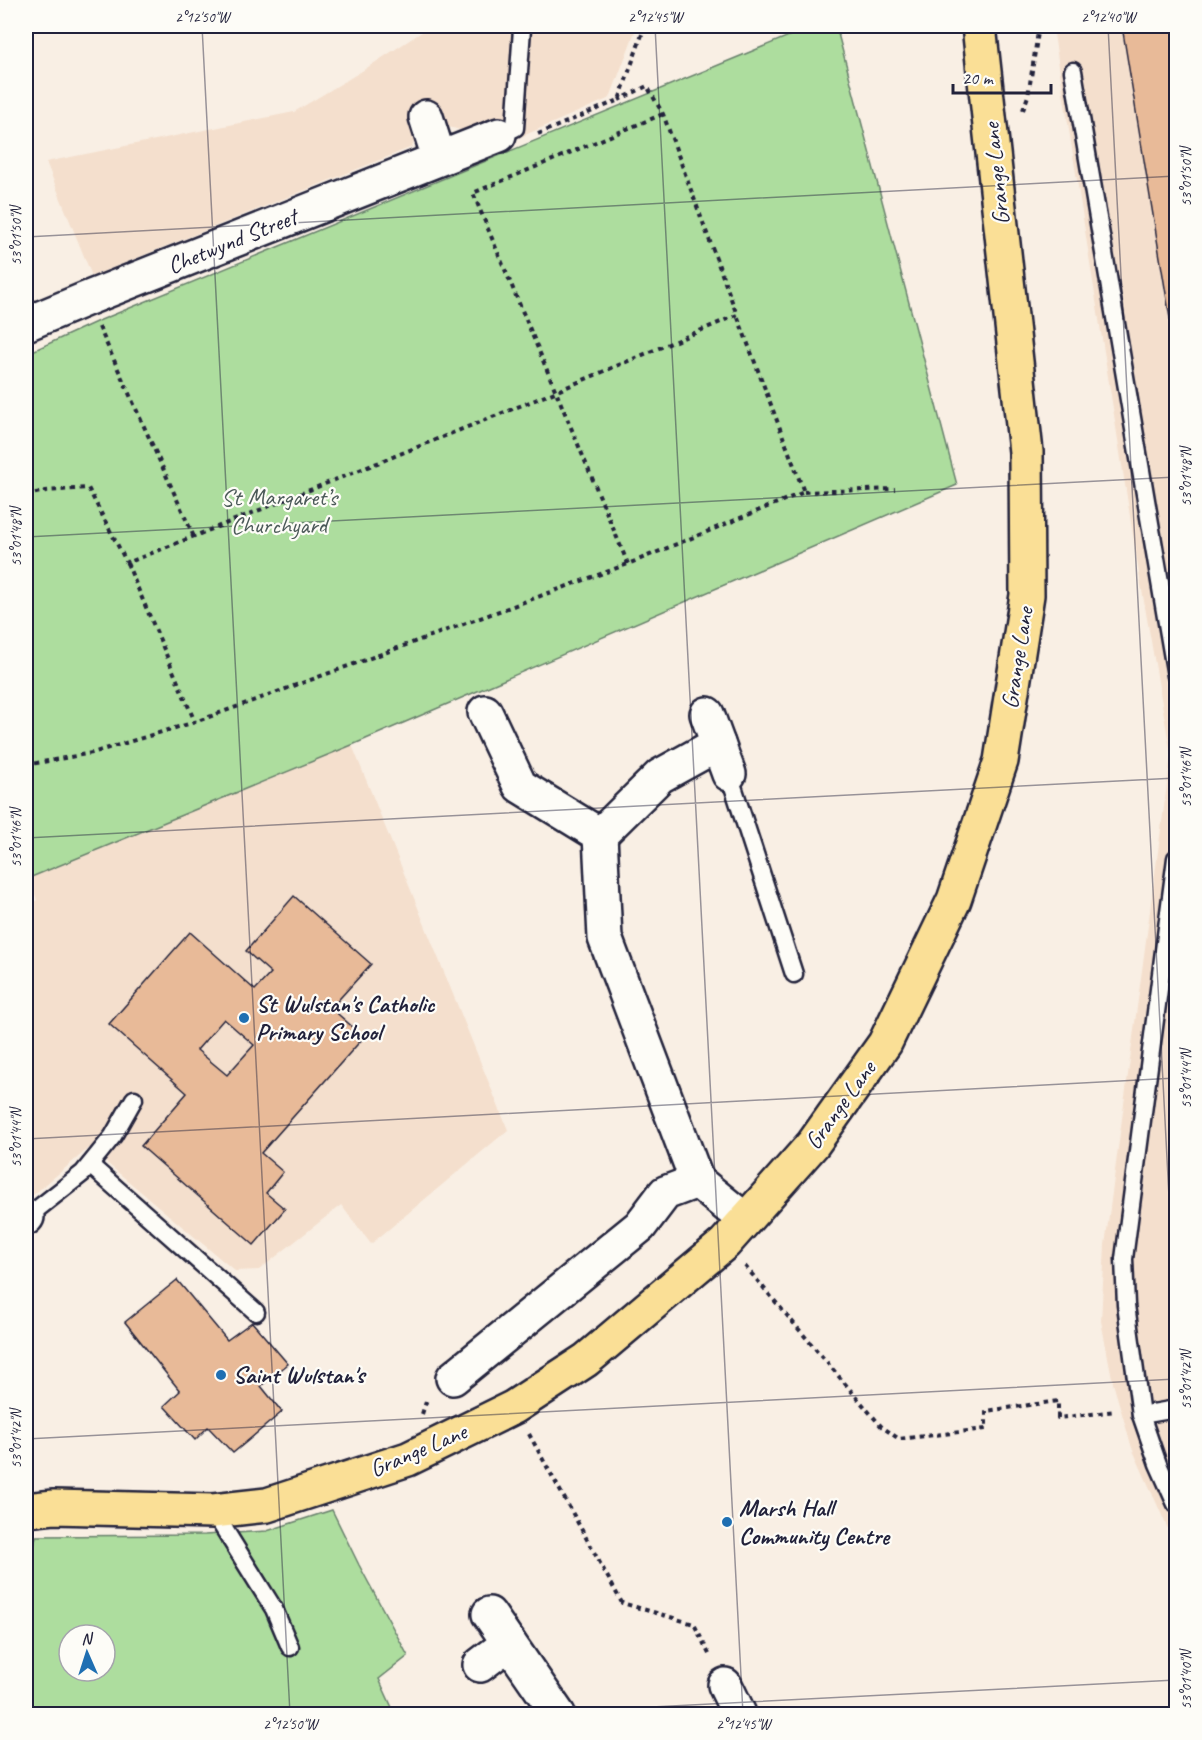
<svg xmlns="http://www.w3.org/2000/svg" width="1202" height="1740" font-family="Caveat,sans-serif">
<rect width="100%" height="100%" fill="#f9efe4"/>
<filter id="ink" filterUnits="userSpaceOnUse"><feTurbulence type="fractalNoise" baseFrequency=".0167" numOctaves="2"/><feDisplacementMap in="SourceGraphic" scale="12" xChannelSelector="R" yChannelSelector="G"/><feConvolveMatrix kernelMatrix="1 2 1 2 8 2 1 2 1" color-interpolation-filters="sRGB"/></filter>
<g filter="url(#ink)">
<!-- built -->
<g fill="#f4dfcd">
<polygon points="431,26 637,26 610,98 518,138 511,120 486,125 464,131 449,127 444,122 416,121 414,142 412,147 92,276 46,162 294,112 362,71"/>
<polygon points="1078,26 1176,26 1176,1547 1132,1448 1113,1383 1101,1321 1105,1245 1171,755 1139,573 1053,28 1077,27"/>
<polygon points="352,745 508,1130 371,1244 341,1205 259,1270 235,1271 89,1148 26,1201 26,906 37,900 29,878"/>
</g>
<!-- green -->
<g fill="#addd9e" stroke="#68806c" stroke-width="1.5" fill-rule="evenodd">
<polygon points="813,26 836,26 957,485 352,745 29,878 26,868 26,354 96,322"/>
<path d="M332,1510L359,1565L408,1656L379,1679L395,1714H26V1559H32L36,1536L205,1535L267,1531ZM69,1635H105V1671H69Z"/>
</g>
<!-- building -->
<g fill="#e8ba98" stroke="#22223b" stroke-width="1.5" fill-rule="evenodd">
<polygon points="1122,26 1176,26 1176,355"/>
<path d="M294,896L371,964L331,1008L364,1037L261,1153L283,1172L266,1193L285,1209L254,1245L141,1146L187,1093L109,1024L190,932L255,990L271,973L246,951ZM224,1019L254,1045L227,1075L197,1050Z"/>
<polygon points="177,1280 227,1340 252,1322 288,1364 261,1386 282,1412 233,1453 208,1427 195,1440 164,1406 180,1391 125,1322"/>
</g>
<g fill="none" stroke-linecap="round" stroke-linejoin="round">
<!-- lane casing -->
<g stroke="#22223b" stroke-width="21">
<g id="lane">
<polyline points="1073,71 1176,676"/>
<polyline points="499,135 515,128 522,29"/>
<polyline points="729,774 794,974"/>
<polyline points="1176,858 1124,1259 1126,1305 1141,1415 1158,1464 1176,1504"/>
<polyline points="90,1165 256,1312"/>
<polyline points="27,1217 83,1173 113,1136 134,1099"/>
<polyline points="1141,1415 1176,1409"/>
<polyline points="213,1511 274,1609 290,1647"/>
</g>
</g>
<!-- street casing -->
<g stroke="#22223b" stroke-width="38">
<g id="street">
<polyline points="426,117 439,158"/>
<polyline points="26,324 86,299 499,135"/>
<polyline points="485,712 520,786 600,835 605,938 697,1181 745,1220"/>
<polyline points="707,714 729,774"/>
<polyline points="600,835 660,776 718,744"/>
<polyline points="26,1218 27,1217"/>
<polyline points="453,1378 640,1226 665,1193 697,1181"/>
<polyline points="489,1614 558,1714"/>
<polyline points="480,1665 509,1643"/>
<polyline points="725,1685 739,1714"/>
</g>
</g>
<!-- highway casing -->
<g stroke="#22223b" stroke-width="38">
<polyline id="highway" points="26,1510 54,1507 213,1511 267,1505 408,1459 514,1407 586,1360 725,1243 813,1144 885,1043 954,900 1001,761 1027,595 1026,452 979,26"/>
</g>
<!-- path -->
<g stroke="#22223b" stroke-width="4" stroke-dasharray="4.5 4.5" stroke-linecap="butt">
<polyline points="1023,110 1028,96 1039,26"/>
<polyline points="538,134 619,100 645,26"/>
<polyline points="99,327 194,537"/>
<polyline points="804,492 895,489"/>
<polyline points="26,495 46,491 88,488 127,563 555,392 737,315 663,114 647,86 619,100"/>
<polyline points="127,563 195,722"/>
<polyline points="628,564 473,193 663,114"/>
<polyline points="26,765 92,753 195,722 628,564 804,492 737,315"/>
<polyline points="745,1266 881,1426 899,1439 986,1429 986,1411 1058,1401 1058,1418 1116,1411"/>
<polyline points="422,1414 427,1399"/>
<polyline points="529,1434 622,1603 694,1624 710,1656"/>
</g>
<!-- lane -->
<use href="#lane" stroke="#fdfcf7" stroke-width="16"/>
<!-- street -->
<use href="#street" stroke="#fdfcf7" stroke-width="33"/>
<!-- highway -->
<use href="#highway" stroke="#fadf96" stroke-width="33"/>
</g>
</g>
<!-- ticks -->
<path fill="none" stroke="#22223b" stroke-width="1.5" stroke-opacity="0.45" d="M202,26L290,1714M655,26L743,1714M1108,26L1176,1331M26,237L1176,176M26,537L1176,477M26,838L1176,778M26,1139L1176,1078M26,1439L1176,1379M515,1714L1176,1680"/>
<!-- markers -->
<g fill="#1f6fb2" stroke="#fdfcf7" stroke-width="2">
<circle cx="244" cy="1018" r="6"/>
<circle cx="221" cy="1375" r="6"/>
<circle cx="727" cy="1522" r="6"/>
</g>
<g text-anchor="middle" stroke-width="4.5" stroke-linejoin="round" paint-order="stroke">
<!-- street labels -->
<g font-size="24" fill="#22223b" stroke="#fdfcf7">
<text transform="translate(996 174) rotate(-96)" y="8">Grange Lane</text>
<text transform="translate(232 241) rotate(-22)" y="8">Chetwynd Street</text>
<text transform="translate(1017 658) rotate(-81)" y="8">Grange Lane</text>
<text transform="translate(840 1105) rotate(-54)" y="8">Grange Lane</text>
<text transform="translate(418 1450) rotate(-23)" y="8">Grange Lane</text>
</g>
<!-- park labels -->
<g font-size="24" fill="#4c5a59" stroke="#fdfcf7">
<text x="279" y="505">St Margaret’s<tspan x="279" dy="28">Churchyard</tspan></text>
</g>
<!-- poi labels -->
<g font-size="24" font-weight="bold" fill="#22223b" stroke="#fdfcf7" text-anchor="start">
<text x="256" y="1012">St Wulstan's Catholic<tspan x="256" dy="28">Primary School</tspan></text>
<text x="233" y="1383">Saint Wulstan's</text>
<text x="739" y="1516">Marsh Hall<tspan x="739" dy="28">Community Centre</tspan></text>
</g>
</g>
<!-- margin -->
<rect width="1202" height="1740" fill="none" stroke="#fdfcf7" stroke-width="66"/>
<!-- north arrow -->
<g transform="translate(87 1653) rotate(357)"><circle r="28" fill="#fdfcf7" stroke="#a5a5ac" stroke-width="1.5"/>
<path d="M0-4.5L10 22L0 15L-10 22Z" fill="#1f6fb2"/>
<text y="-9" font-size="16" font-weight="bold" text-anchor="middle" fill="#22223b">N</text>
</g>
<!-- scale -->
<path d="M953 84v9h98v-9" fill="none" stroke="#22223b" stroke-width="3"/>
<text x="962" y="84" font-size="18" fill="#22223b" stroke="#fdfcf7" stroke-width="4.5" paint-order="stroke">20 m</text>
<rect x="33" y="33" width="1136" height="1674" fill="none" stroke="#22223b" stroke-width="2"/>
<g font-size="15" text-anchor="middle" fill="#22223b">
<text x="202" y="22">2°12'50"W</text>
<text x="655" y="22">2°12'45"W</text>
<text x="1108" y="22">2°12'40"W</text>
<text transform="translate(1186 177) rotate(-90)" y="5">53°01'50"N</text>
<text transform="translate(16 236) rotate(-90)" y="5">53°01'50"N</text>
<text transform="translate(1186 477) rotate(-90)" y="5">53°01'48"N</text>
<text transform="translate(16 537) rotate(-90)" y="5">53°01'48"N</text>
<text transform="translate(1186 778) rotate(-90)" y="5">53°01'46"N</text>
<text transform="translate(16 838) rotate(-90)" y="5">53°01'46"N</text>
<text transform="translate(1186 1079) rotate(-90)" y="5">53°01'44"N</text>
<text transform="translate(16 1138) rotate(-90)" y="5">53°01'44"N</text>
<text transform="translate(1186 1380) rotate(-90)" y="5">53°01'42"N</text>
<text transform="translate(16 1439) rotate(-90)" y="5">53°01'42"N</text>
<text transform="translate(1186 1680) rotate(-90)" y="5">53°01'40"N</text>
<text x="290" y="1729">2°12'50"W</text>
<text x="743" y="1729">2°12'45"W</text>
</g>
</svg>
